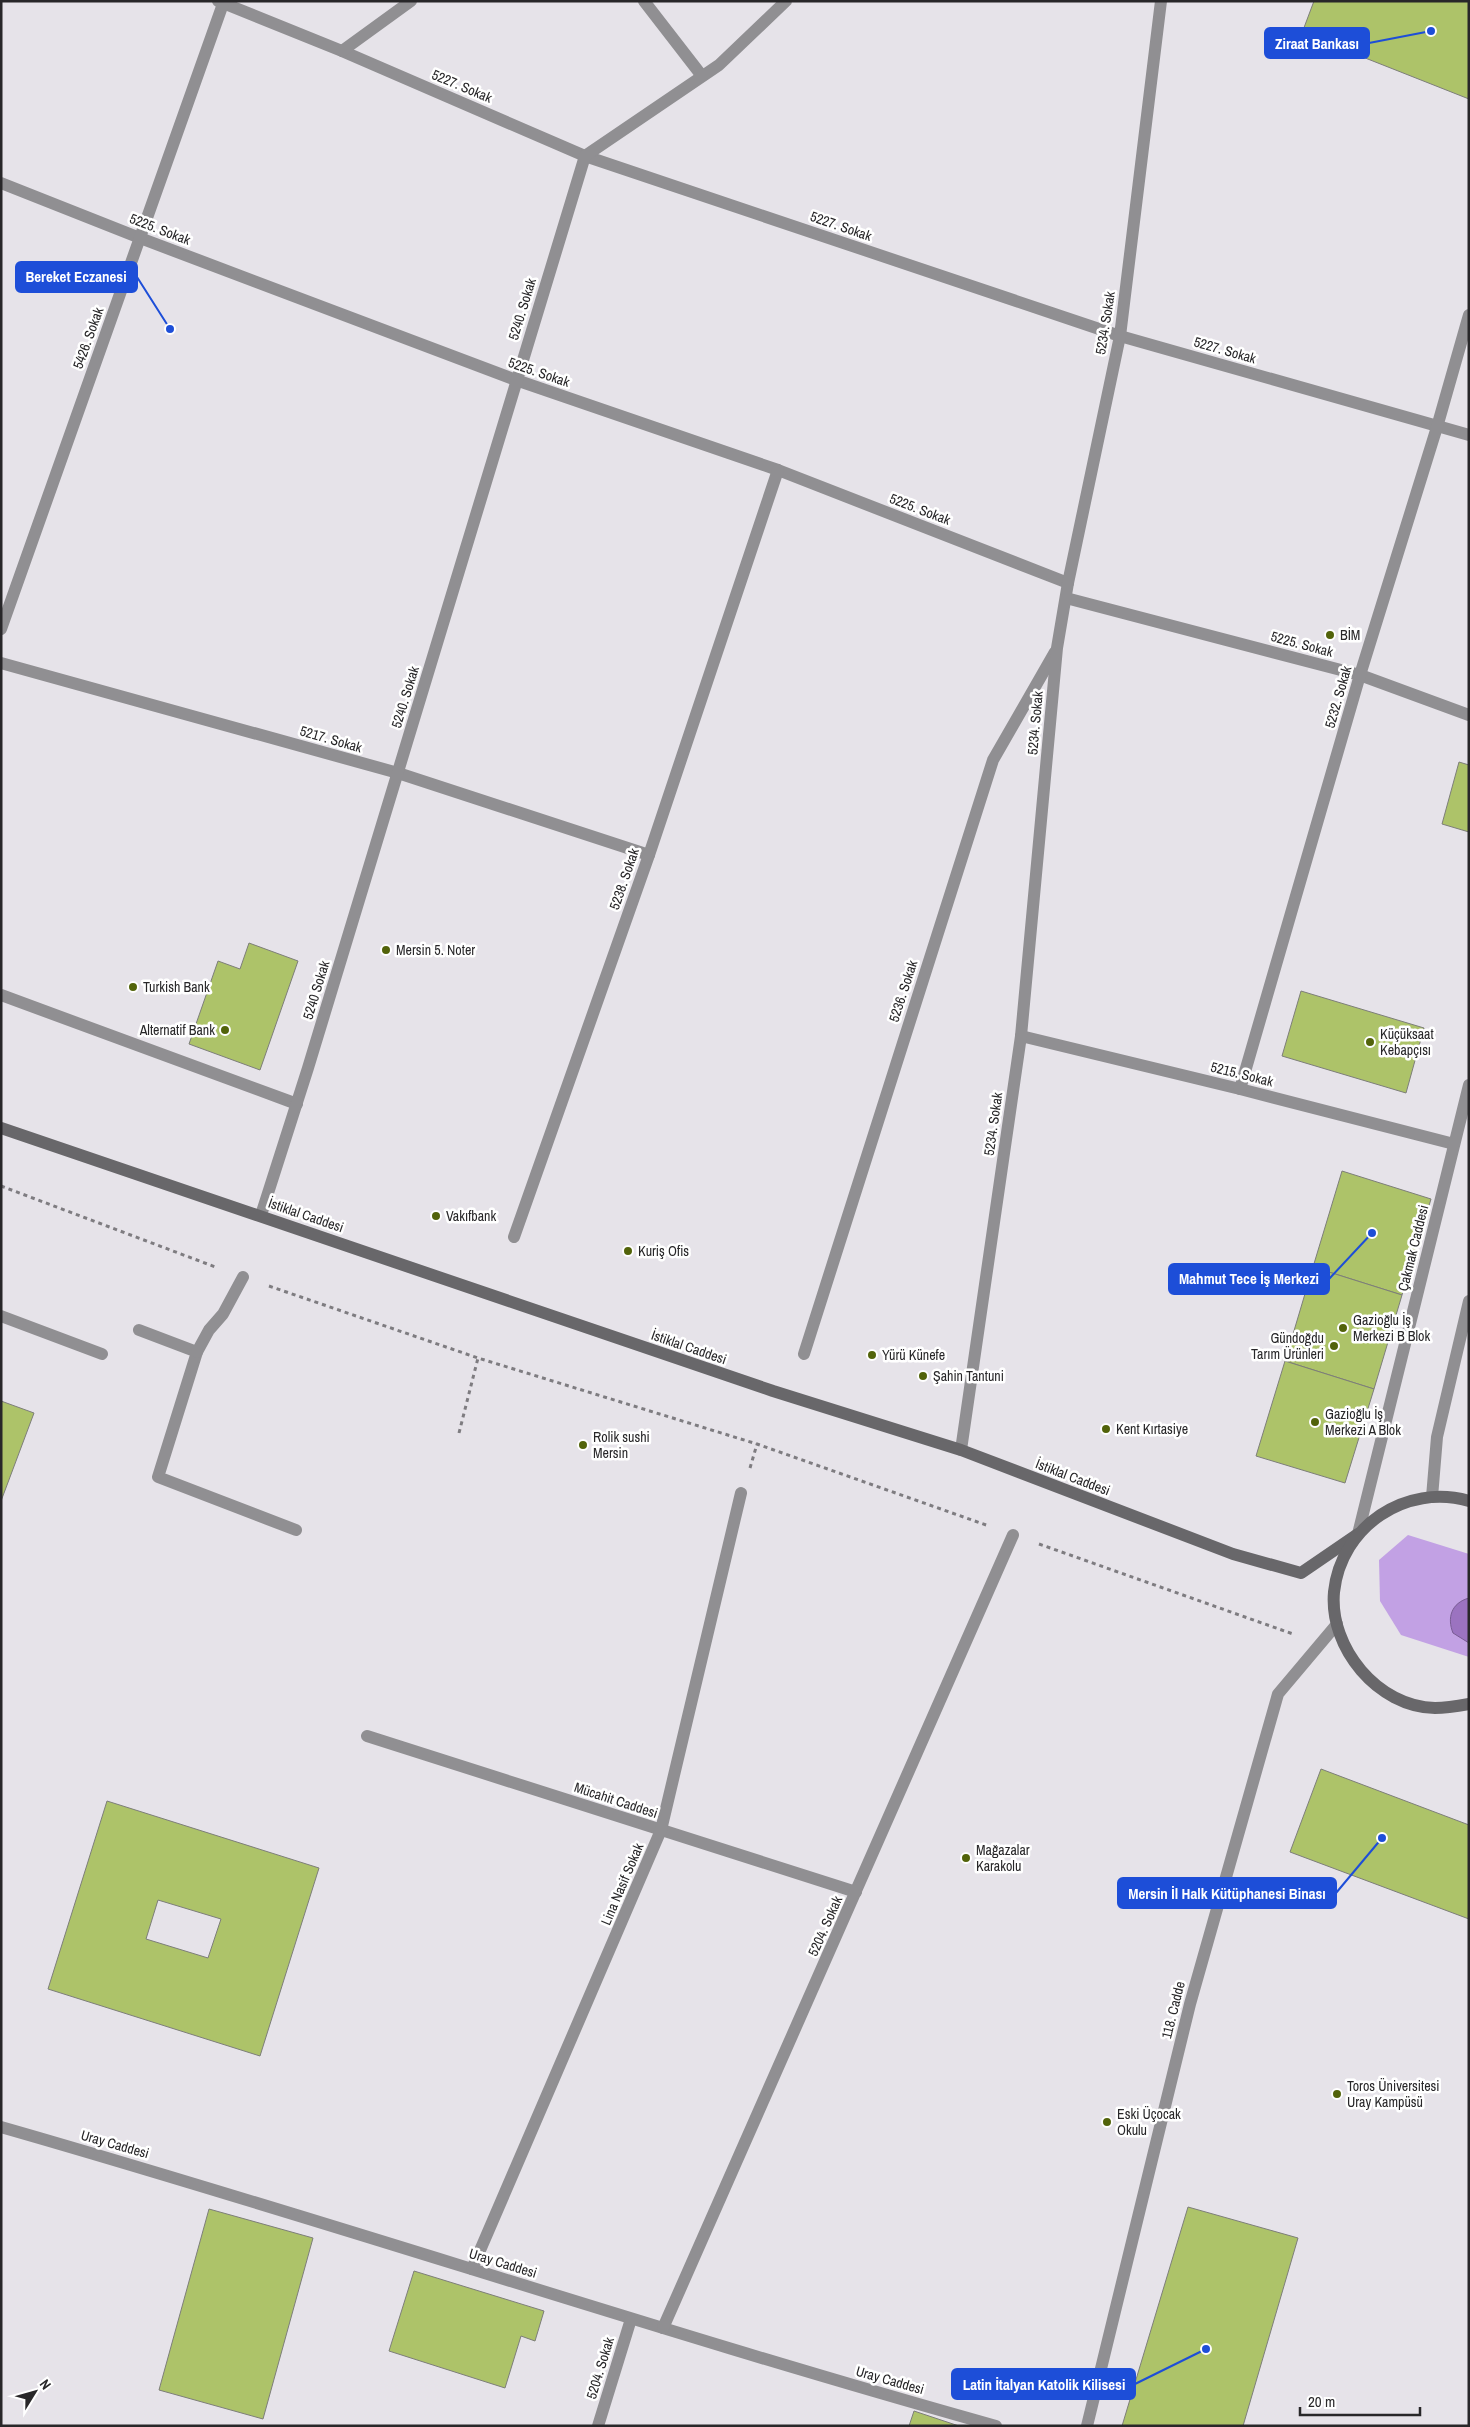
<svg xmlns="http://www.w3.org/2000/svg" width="1470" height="2427" font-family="'Archivo Narrow',sans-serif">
<rect width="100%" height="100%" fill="#e6e3e9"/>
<!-- green -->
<polygon fill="#c2a1e4" points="1408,1535 1469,1554 1469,1657 1401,1635 1380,1601 1379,1560"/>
<!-- water -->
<path fill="#9b73c0" stroke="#785c93" d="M1469,1598V1643L1453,1633C1447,1618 1451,1603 1469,1598Z"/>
<!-- building -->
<g fill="#adc369" stroke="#7d7e79" fill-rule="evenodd">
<polygon points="1314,1 1469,1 1469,99 1302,33"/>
<polygon points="1459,762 1469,765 1469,832 1442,824"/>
<polygon points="249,943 298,961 260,1070 189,1044 218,961 240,969"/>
<polygon points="1301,991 1424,1028 1406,1093 1282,1056"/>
<polygon points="1342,1171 1431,1199 1402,1295 1313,1267"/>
<polygon points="1313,1267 1402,1295 1374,1389 1285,1361"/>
<polygon points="1285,1361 1374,1389 1345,1483 1256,1456"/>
<polygon points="1,1401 34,1413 1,1501"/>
<polygon points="1321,1769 1469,1825 1469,1919 1290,1852"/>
<path d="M107,1801L319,1868L260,2056L48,1989ZM158,1900L221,1919L208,1958L146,1939Z"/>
<polygon points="1188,2207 1298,2238 1243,2426 1122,2426"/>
<polygon points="209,2209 313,2238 263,2419 159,2390"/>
<polygon points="414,2271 544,2311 535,2341 521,2336 505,2388 389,2351"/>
<polygon points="914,2411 959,2426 909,2426"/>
</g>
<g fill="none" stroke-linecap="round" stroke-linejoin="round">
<!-- path -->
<g stroke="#7e7c80" stroke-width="3" stroke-dasharray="4 4" stroke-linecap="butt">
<polyline points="1,1186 218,1268"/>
<polyline points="269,1286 478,1358 757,1444 989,1526"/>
<polyline points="459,1433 478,1358"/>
<polyline points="750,1468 757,1444"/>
<polyline points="1039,1544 1293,1634"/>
</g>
<!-- pedestrian -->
<polyline stroke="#908f92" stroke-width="12" points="1,1316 102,1354"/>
<!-- minor -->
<g stroke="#908f92" stroke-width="12">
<polyline points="218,1 342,51 585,156 1120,336 1469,435"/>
<polyline points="644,1 702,76"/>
<polyline points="342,51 411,1"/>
<polyline points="1,183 140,238 516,380 778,470 1068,583"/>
<polyline points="1066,598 1360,675 1469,715"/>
<polyline points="1,629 224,1"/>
<polyline points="1,663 398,773 649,855"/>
<polyline points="1,995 297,1104"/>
<polyline points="1021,1036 1240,1089 1454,1144"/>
<polyline points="1240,1089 1360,675 1437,427 1469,315"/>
<polyline points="261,1215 308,1068 585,156 719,65 786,1"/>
<polyline points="514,1237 649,855 778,470"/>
<polyline points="139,1330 197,1352 158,1477 296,1530"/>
<polyline points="197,1352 209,1330 223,1314 243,1277"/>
<polyline points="804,1354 993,760 1055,652"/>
<polyline points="961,1450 1021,1036 1057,648 1068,583 1120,336 1161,1"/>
<polyline points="367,1736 856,1892"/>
<path d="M1,2127C334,2222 662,2333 996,2426"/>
<polyline points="472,2269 661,1830 741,1493"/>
<polyline points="663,2328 1013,1535"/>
<polyline points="598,2426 631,2319"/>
<polyline points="1087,2426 1190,2004 1278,1694 1337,1624"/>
</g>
<!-- tertiary -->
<g stroke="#908f92" stroke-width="12">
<polyline points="1432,1497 1437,1437 1469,1301"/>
<polyline points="1358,1534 1469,1085"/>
</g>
<!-- secondary -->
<g stroke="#68676a" stroke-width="12">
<polyline points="1,1128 773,1391 961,1450 1233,1554 1301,1573 1358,1534"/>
<path d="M1469,1501C1406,1483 1341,1526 1334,1592C1329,1648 1378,1707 1435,1708C1446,1708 1458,1706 1469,1704"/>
</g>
</g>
<!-- markers -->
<g fill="#52630a" stroke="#fff" stroke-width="2">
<circle cx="1330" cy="635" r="5"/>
<circle cx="386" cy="950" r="5"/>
<circle cx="133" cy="987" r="5"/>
<circle cx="225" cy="1030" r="5"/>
<circle cx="1370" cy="1042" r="5"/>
<circle cx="436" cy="1216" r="5"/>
<circle cx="628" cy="1251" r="5"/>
<circle cx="1343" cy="1328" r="5"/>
<circle cx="1334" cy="1346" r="5"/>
<circle cx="872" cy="1355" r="5"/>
<circle cx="923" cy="1376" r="5"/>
<circle cx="1315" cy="1422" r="5"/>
<circle cx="1106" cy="1429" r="5"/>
<circle cx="583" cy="1445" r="5"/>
<circle cx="966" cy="1858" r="5"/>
<circle cx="1337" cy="2094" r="5"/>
<circle cx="1107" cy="2122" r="5"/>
</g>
<g text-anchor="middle" stroke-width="5" stroke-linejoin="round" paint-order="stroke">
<!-- street labels -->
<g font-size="14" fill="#282729" stroke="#fff">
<text transform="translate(462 86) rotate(23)" y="5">5227. Sokak</text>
<text transform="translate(841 226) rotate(19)" y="5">5227. Sokak</text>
<text transform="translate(160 229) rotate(21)" y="5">5225. Sokak</text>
<text transform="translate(522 309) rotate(-73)" y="5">5240. Sokak</text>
<text transform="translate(1105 323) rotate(-81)" y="5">5234. Sokak</text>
<text transform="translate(88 338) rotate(-70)" y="5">5426. Sokak</text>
<text transform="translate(1225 350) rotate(16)" y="5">5227. Sokak</text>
<text transform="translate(539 372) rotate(19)" y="5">5225. Sokak</text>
<text transform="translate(920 509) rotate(21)" y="5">5225. Sokak</text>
<text transform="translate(1302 644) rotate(15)" y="5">5225. Sokak</text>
<text transform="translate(405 697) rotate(-73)" y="5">5240. Sokak</text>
<text transform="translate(1338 697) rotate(-74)" y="5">5232. Sokak</text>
<text transform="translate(1035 723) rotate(-85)" y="5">5234. Sokak</text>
<text transform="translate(331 739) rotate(16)" y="5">5217. Sokak</text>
<text transform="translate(624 879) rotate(-71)" y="5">5238. Sokak</text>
<text transform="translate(316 990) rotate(-73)" y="5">5240 Sokak</text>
<text transform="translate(903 991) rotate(-72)" y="5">5236. Sokak</text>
<text transform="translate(1242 1074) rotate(14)" y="5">5215. Sokak</text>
<text transform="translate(993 1124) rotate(-82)" y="5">5234. Sokak</text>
<text transform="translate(306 1215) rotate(19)" y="5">İstiklal Caddesi</text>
<text transform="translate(1413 1248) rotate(-76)" y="5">Çakmak Caddesi</text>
<text transform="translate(689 1347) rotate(19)" y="5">İstiklal Caddesi</text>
<text transform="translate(1073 1477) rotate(21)" y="5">İstiklal Caddesi</text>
<text transform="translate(616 1800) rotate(18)" y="5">Mücahit Caddesi</text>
<text transform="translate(622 1884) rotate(-67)" y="5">Lina Nasif Sokak</text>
<text transform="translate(825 1926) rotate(-66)" y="5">5204. Sokak</text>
<text transform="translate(1173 2010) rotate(-76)" y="5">118. Cadde</text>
<text transform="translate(115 2144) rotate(16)" y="5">Uray Caddesi</text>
<text transform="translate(503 2263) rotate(17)" y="5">Uray Caddesi</text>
<text transform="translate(600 2368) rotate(-73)" y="5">5204. Sokak</text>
<text transform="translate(890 2380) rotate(16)" y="5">Uray Caddesi</text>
</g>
<!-- poi labels -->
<g font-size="14" fill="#282729" stroke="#fff" text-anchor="start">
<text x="1340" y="640">BİM</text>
<text x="396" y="955">Mersin 5. Noter</text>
<text x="143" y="992">Turkish Bank</text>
<text x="215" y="1035" text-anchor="end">Alternatif Bank</text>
<text x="1380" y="1039">Küçüksaat<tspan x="1380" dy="16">Kebapçısı</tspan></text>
<text x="446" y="1221">Vakıfbank</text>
<text x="638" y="1256">Kuriş Ofis</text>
<text x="1353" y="1325">Gazioğlu İş<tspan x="1353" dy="16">Merkezi B Blok</tspan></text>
<text x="1324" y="1343" text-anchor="end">Gündoğdu<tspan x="1324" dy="16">Tarım Ürünleri</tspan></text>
<text x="882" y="1360">Yürü Künefe</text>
<text x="933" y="1381">Şahin Tantuni</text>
<text x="1325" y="1419">Gazioğlu İş<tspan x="1325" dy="16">Merkezi A Blok</tspan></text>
<text x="1116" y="1434">Kent Kırtasiye</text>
<text x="593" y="1442">Rolik sushi<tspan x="593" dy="16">Mersin</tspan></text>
<text x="976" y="1855">Mağazalar<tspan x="976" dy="16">Karakolu</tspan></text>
<text x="1347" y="2091">Toros Üniversitesi<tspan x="1347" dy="16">Uray Kampüsü</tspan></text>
<text x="1117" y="2119">Eski Üçocak<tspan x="1117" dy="16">Okulu</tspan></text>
</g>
</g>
<!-- callouts -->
<path fill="none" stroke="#1d4ed8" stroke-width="2" d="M1431 31L1369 43M170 329L137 277M1372 1233L1329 1279M1382 1838L1336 1893M1206 2349L1135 2384"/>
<g fill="#1d4ed8" stroke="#fff" stroke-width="2">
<circle cx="1431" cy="31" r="5"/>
<circle cx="170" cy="329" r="5"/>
<circle cx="1372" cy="1233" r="5"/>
<circle cx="1382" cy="1838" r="5"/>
<circle cx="1206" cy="2349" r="5"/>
</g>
<g fill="#1d4ed8" stroke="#1d4ed8" stroke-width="2">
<rect x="1265" y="28" width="104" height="30" rx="5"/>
<rect x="16" y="262" width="121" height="30" rx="5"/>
<rect x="1169" y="1264" width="160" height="30" rx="5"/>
<rect x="1118" y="1878" width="218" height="30" rx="5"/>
<rect x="952" y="2369" width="183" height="30" rx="5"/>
</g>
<g font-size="15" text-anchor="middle" font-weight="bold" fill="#fff">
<text x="1317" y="49">Ziraat Bankası</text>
<text x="76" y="282">Bereket Eczanesi</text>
<text x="1249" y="1284">Mahmut Tece İş Merkezi</text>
<text x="1227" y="1899">Mersin İl Halk Kütüphanesi Binası</text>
<text x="1044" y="2390">Latin İtalyan Katolik Kilisesi</text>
</g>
<!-- border -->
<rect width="1470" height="2427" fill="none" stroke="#282729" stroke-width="5"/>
<!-- north arrow -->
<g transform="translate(35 2392) rotate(53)" stroke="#ffffff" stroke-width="4" paint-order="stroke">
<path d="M0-4L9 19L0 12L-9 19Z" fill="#282729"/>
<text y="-8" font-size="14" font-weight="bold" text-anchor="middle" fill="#282729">N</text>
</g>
<!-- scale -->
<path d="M1300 2407v8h120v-8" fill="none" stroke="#282729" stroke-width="2.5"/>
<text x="1308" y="2407" font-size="15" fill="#282729" stroke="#ffffff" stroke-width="4" paint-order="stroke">20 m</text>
</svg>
